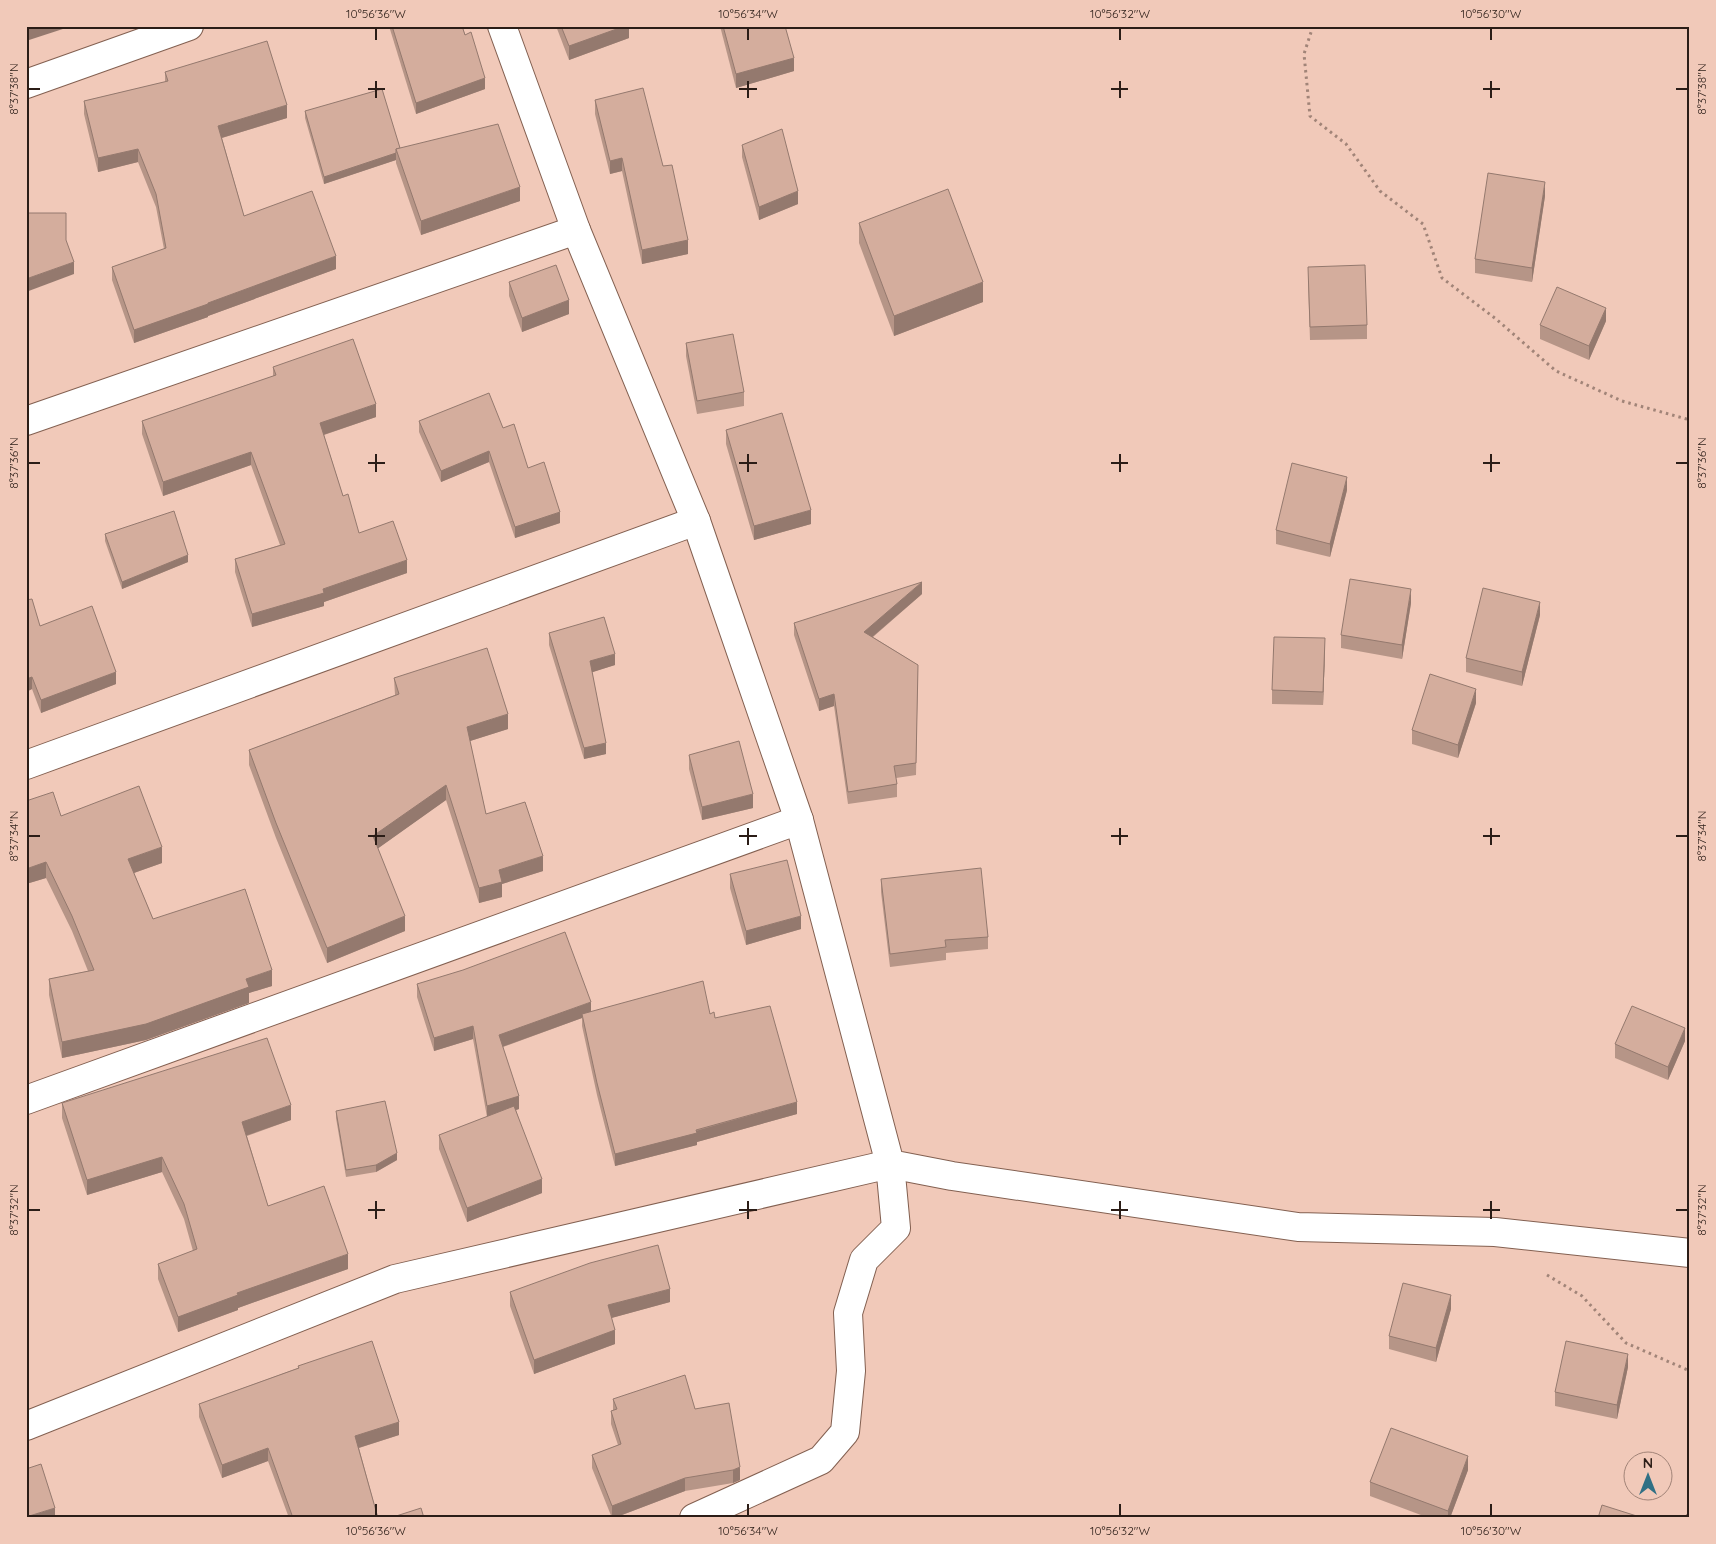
<svg xmlns="http://www.w3.org/2000/svg" width="1716" height="1544" font-family="Quicksand,sans-serif">
<rect width="100%" height="100%" fill="#f1c9b9"/>
<g fill="none" stroke-linecap="round" stroke-linejoin="round">
<!-- minor casing -->
<g stroke="#836051" stroke-width="30">
<g id="minor">
<polyline points="502,26 576,230 696,521 799,820 890,1164 952,1176 1298,1227 1495,1232 1690,1253"/>
<polyline points="26,84 189,26"/>
<polyline points="26,421 576,230"/>
<polyline points="26,765 696,521"/>
<polyline points="26,1100 799,820"/>
<polyline points="26,1426 395,1279 890,1164 896,1228 864,1260 848,1313 851,1371 845,1432 821,1460 694,1518"/>
</g>
</g>
<!-- path -->
<g stroke="#a18478" stroke-width="3" stroke-dasharray="2.5 4" stroke-linecap="butt">
<polyline points="1313,26 1304,54 1310,116 1346,144 1380,191 1423,224 1442,278 1496,319 1556,371 1622,401 1690,420"/>
<polyline points="1547,1275 1582,1296 1626,1343 1690,1371"/>
</g>
<!-- minor -->
<use href="#minor" stroke="#fff" stroke-width="28"/>
</g>
<!-- wall -->
<g fill="#b69587">
<polygon points="389,26 462,26 485,89 416,114"/>
<polygon points="556,26 629,26 629,38 569,60"/>
<polygon points="720,26 785,26 794,71 736,88"/>
<polygon points="165,72 287,118 222,138 244,216 336,269 208,316 208,317 134,343 112,280 112,267 164,249 156,207 138,162 98,172 84,114 84,101 165,82"/>
<polygon points="595,100 663,166 688,254 642,264 622,171 610,174 595,114"/>
<polygon points="305,111 400,148 520,201 421,235 396,163 396,160 324,184 305,118"/>
<polygon points="742,145 798,204 759,220 742,157"/>
<polygon points="1545,196 1532,282 1475,273 1475,259"/>
<polygon points="859,223 983,302 894,336 859,243"/>
<polygon points="1308,281 1367,325 1367,339 1310,340"/>
<polygon points="509,282 569,314 522,332 509,296"/>
<polygon points="1606,321 1589,360 1540,339 1540,325"/>
<polygon points="686,343 744,392 744,406 697,414 686,356"/>
<polygon points="273,367 376,417 324,435 343,496 359,533 407,573 324,602 324,606 252,627 235,572 235,559 280,545 251,465 163,496 142,434 142,421 273,376"/>
<polygon points="419,421 503,428 560,523 515,538 489,462 441,482 419,432"/>
<polygon points="726,430 811,524 754,540 726,444"/>
<polygon points="1347,490 1330,557 1276,544 1276,530"/>
<polygon points="105,534 188,562 122,589 105,541"/>
<polygon points="922,594 873,637 918,665 916,775 896,778 897,784 897,797 848,804 834,706 819,711 794,635 794,623"/>
<polygon points="1411,603 1402,659 1341,648 1341,635"/>
<polygon points="1540,615 1522,686 1466,672 1466,658"/>
<polygon points="40,626 116,684 41,713 32,689 26,692"/>
<polygon points="549,633 615,665 592,672 606,754 584,759 549,645"/>
<polygon points="1325,652 1323,705 1272,704 1272,690"/>
<polygon points="394,678 508,729 470,741 486,814 543,871 502,884 502,897 479,903 446,800 378,848 405,931 327,963 276,838 249,765 249,750 395,695"/>
<polygon points="1476,703 1458,758 1412,744 1412,730"/>
<polygon points="689,755 753,808 702,820 689,769"/>
<polygon points="61,816 162,863 134,873 153,919 272,986 249,993 249,1003 146,1040 62,1058 49,995 49,979 88,971 72,931 46,878 26,884"/>
<polygon points="730,874 801,929 746,945 730,888"/>
<polygon points="881,879 988,937 988,949 946,953 946,960 890,967 881,892"/>
<polygon points="417,984 591,1012 710,1014 715,1018 797,1114 697,1142 697,1145 615,1166 597,1095 582,1026 582,1018 503,1047 519,1109 516,1110 542,1193 467,1222 439,1149 439,1135 487,1117 473,1039 434,1051 417,997"/>
<polygon points="1685,1041 1668,1080 1615,1058 1615,1044"/>
<polygon points="62,1103 291,1120 247,1136 268,1206 348,1269 238,1308 238,1310 178,1332 158,1279 158,1264 193,1251 184,1219 162,1172 87,1195 62,1118"/>
<polygon points="336,1111 397,1160 376,1172 346,1177 336,1118"/>
<polygon points="510,1292 670,1302 611,1318 615,1344 534,1374 510,1306"/>
<polygon points="1451,1309 1436,1362 1389,1349 1389,1336"/>
<polygon points="298,1366 399,1435 359,1448 378,1518 289,1518 268,1461 222,1478 199,1417 199,1404 298,1368"/>
<polygon points="1628,1367 1617,1419 1555,1406 1555,1392"/>
<polygon points="613,1399 695,1409 740,1480 733,1483 685,1491 614,1518 612,1518 592,1468 592,1455 618,1445 611,1424 611,1411 613,1411"/>
<polygon points="1468,1470 1450,1518 1429,1518 1370,1496 1370,1482"/>
</g>
<!-- shaded-wall -->
<g fill="#94796e">
<polygon points="34,26 72,26 26,41 26,29"/>
<polygon points="625,26 629,26 629,38 569,60 569,46"/>
<polygon points="794,58 794,71 736,88 736,74"/>
<polygon points="485,78 485,89 416,114 416,103"/>
<polygon points="287,105 287,118 218,139 218,126"/>
<polygon points="138,149 138,162 98,172 98,158"/>
<polygon points="396,153 396,160 324,184 324,177"/>
<polygon points="622,158 622,171 610,174 610,161"/>
<polygon points="1545,182 1545,196 1532,282 1532,268"/>
<polygon points="520,187 520,201 421,235 421,221"/>
<polygon points="798,191 798,204 759,220 759,207"/>
<polygon points="688,240 688,254 642,264 642,250"/>
<polygon points="336,256 336,269 208,316 208,317 134,343 134,330"/>
<polygon points="74,262 74,274 26,292 26,279"/>
<polygon points="983,282 983,302 894,336 894,316"/>
<polygon points="569,300 569,314 522,332 522,318"/>
<polygon points="1606,308 1606,321 1589,360 1589,346"/>
<polygon points="376,404 376,417 320,436 320,423"/>
<polygon points="489,451 489,462 441,482 441,471"/>
<polygon points="251,452 251,465 163,496 163,482"/>
<polygon points="1347,477 1347,490 1330,557 1330,544"/>
<polygon points="811,510 811,524 754,540 754,526"/>
<polygon points="560,512 560,523 515,538 515,527"/>
<polygon points="188,555 188,562 122,589 122,582"/>
<polygon points="407,560 407,573 324,602 324,606 252,627 252,614"/>
<polygon points="922,582 922,594 864,644 864,632"/>
<polygon points="1411,589 1411,603 1402,659 1402,645"/>
<polygon points="1540,602 1540,615 1522,686 1522,672"/>
<polygon points="1325,638 1325,652 1323,705 1323,692"/>
<polygon points="615,654 615,665 590,673 590,661"/>
<polygon points="116,672 116,684 41,713 41,700"/>
<polygon points="32,677 32,689 26,692 26,679"/>
<polygon points="1476,689 1476,703 1458,758 1458,745"/>
<polygon points="834,694 834,706 819,711 819,699"/>
<polygon points="508,714 508,729 467,742 467,727"/>
<polygon points="606,743 606,754 584,759 584,748"/>
<polygon points="446,785 446,800 373,852 373,836"/>
<polygon points="753,794 753,808 702,820 702,807"/>
<polygon points="162,847 162,863 128,875 128,859"/>
<polygon points="543,856 543,871 502,884 502,897 479,903 479,888 499,870"/>
<polygon points="46,862 46,878 26,884 26,869"/>
<polygon points="405,916 405,931 327,963 327,948"/>
<polygon points="801,916 801,929 746,945 746,931"/>
<polygon points="272,970 272,986 249,993 249,1003 146,1040 62,1058 62,1042"/>
<polygon points="591,1002 591,1015 582,1014 582,1018 499,1048 499,1035"/>
<polygon points="473,1026 473,1039 434,1051 434,1038"/>
<polygon points="1685,1028 1685,1041 1668,1080 1668,1067"/>
<polygon points="519,1096 519,1109 487,1119 487,1106"/>
<polygon points="797,1102 797,1114 697,1142 697,1145 615,1166 615,1154"/>
<polygon points="291,1105 291,1120 242,1137 242,1122"/>
<polygon points="397,1153 397,1160 376,1172 376,1165"/>
<polygon points="162,1157 162,1172 87,1195 87,1180"/>
<polygon points="542,1179 542,1193 467,1222 467,1208"/>
<polygon points="348,1254 348,1269 238,1308 238,1310 178,1332 178,1317 237,1293"/>
<polygon points="670,1289 670,1302 608,1319 608,1305"/>
<polygon points="1451,1295 1451,1309 1436,1362 1436,1348"/>
<polygon points="615,1330 615,1344 534,1374 534,1360"/>
<polygon points="1628,1354 1628,1367 1617,1419 1617,1405"/>
<polygon points="399,1422 399,1435 355,1449 355,1436"/>
<polygon points="268,1448 268,1461 222,1478 222,1465"/>
<polygon points="1468,1456 1468,1470 1450,1518 1448,1518 1448,1511"/>
<polygon points="740,1467 740,1480 733,1483 733,1470"/>
<polygon points="685,1478 685,1491 614,1518 612,1518 612,1506"/>
<polygon points="55,1508 55,1518 26,1518 26,1517"/>
</g>
<!-- building -->
<g fill="#d4ad9d" stroke="#94796e">
<polygon points="26,26 34,26 26,29"/>
<polygon points="392,26 462,26 465,35 471,32 485,78 416,103"/>
<polygon points="561,26 625,26 569,46"/>
<polygon points="723,26 785,26 794,58 736,74"/>
<polygon points="267,41 287,105 218,126 244,216 312,191 336,256 208,303 208,304 134,330 112,267 166,248 156,194 138,149 98,158 84,101 168,81 165,72"/>
<polygon points="643,88 663,166 672,165 688,240 642,250 622,158 610,161 595,100"/>
<polygon points="382,89 400,148 396,149 396,153 324,177 305,111"/>
<polygon points="498,124 520,187 421,221 396,149"/>
<polygon points="782,129 798,191 759,207 742,145"/>
<polygon points="1488,173 1545,182 1532,268 1475,259"/>
<polygon points="948,189 983,282 894,316 859,223"/>
<polygon points="26,213 66,213 66,240 74,262 26,279"/>
<polygon points="556,265 569,300 522,318 509,282"/>
<polygon points="1365,265 1367,325 1310,327 1308,267"/>
<polygon points="1557,287 1606,308 1589,346 1540,325"/>
<polygon points="733,334 744,392 697,401 686,343"/>
<polygon points="353,339 376,404 320,423 343,496 348,494 359,533 393,521 407,560 323,589 324,593 252,614 235,559 285,544 251,452 163,482 142,421 276,375 273,367"/>
<polygon points="489,393 503,428 514,424 528,468 544,462 560,512 515,527 489,451 441,471 419,421"/>
<polygon points="782,413 811,510 754,526 726,430"/>
<polygon points="1292,463 1347,477 1330,544 1276,530"/>
<polygon points="174,511 188,555 122,582 105,534"/>
<polygon points="1350,579 1411,589 1402,645 1341,635"/>
<polygon points="922,582 864,632 918,665 916,763 894,766 897,784 848,792 834,694 819,699 794,623"/>
<polygon points="1483,588 1540,602 1522,672 1466,658"/>
<polygon points="32,599 40,626 92,606 116,672 41,700 32,677 26,679 26,600"/>
<polygon points="604,617 615,654 590,661 606,743 584,748 549,633"/>
<polygon points="1274,637 1325,638 1323,692 1272,690"/>
<polygon points="487,648 508,714 467,727 486,814 525,802 543,856 499,870 502,882 479,888 446,785 373,836 405,916 327,948 276,823 249,750 399,694 394,678"/>
<polygon points="1430,674 1476,689 1458,745 1412,730"/>
<polygon points="739,741 753,794 702,807 689,755"/>
<polygon points="139,786 162,847 128,859 153,919 245,889 272,970 246,979 249,987 146,1024 62,1042 49,979 94,970 72,916 46,862 26,869 26,801 53,792 61,816"/>
<polygon points="787,860 801,916 746,931 730,874"/>
<polygon points="981,868 988,937 945,940 946,947 890,954 881,879"/>
<polygon points="565,932 591,1002 499,1035 519,1096 487,1106 473,1026 434,1038 417,984 463,970"/>
<polygon points="703,981 710,1014 714,1012 715,1018 770,1006 797,1102 696,1130 697,1133 615,1154 597,1083 582,1014"/>
<polygon points="1632,1006 1685,1028 1668,1067 1615,1044"/>
<polygon points="267,1038 291,1105 242,1122 268,1206 324,1186 348,1254 237,1293 238,1295 178,1317 158,1264 197,1249 184,1204 162,1157 87,1180 62,1103"/>
<polygon points="385,1101 397,1153 376,1165 346,1170 336,1111"/>
<polygon points="514,1106 542,1179 467,1208 439,1135"/>
<polygon points="658,1245 670,1289 608,1305 615,1330 534,1360 510,1292 590,1263"/>
<polygon points="1403,1283 1451,1295 1436,1348 1389,1336"/>
<polygon points="372,1341 399,1422 355,1436 378,1518 293,1518 268,1448 222,1465 199,1404 299,1368 298,1366"/>
<polygon points="1566,1341 1628,1354 1617,1405 1555,1392"/>
<polygon points="685,1375 695,1409 729,1403 740,1467 733,1470 685,1478 612,1506 592,1455 621,1444 611,1411 617,1409 613,1399"/>
<polygon points="1391,1428 1468,1456 1448,1511 1370,1482"/>
<polygon points="41,1464 55,1508 26,1517 26,1469"/>
<polygon points="1602,1505 1643,1518 1598,1518"/>
<polygon points="421,1508 424,1518 390,1518"/>
<polygon points="1687,1514 1690,1515 1690,1518 1685,1518"/>
</g>
<!-- ticks -->
<path fill="none" stroke="#2b1d17" stroke-width="2" d="M376,28V40M748,28V40M1120,28V40M1491,28V40M376,81V98M748,81V98M1120,81V98M1491,81V98M28,89H40M368,89H385M739,89H757M1111,89H1128M1483,89H1500M1676,89H1688M376,454V472M748,454V472M1120,454V472M1491,454V472M28,463H40M368,463H385M739,463H757M1111,463H1128M1483,463H1500M1676,463H1688M376,828V845M748,828V845M1120,828V845M1491,828V845M28,836H40M368,836H385M739,836H757M1111,836H1128M1483,836H1500M1676,836H1688M376,1201V1219M748,1201V1219M1120,1201V1219M1491,1201V1219M28,1210H40M368,1210H385M739,1210H757M1111,1210H1128M1483,1210H1500M1676,1210H1688M376,1504V1516M748,1504V1516M1120,1504V1516M1491,1504V1516"/>
<!-- border -->
<rect width="1716" height="1544" fill="none" stroke="#f1c9b9" stroke-width="55"/>
<!-- north arrow -->
<g transform="translate(1648 1476)"><circle r="24" fill="#f1c9b9" stroke="#a28478"/>
<path d="M0-4L9 19L0 12L-9 19Z" fill="#317085"/>
<text y="-8" font-size="14" font-weight="bold" text-anchor="middle" fill="#2b1d17">N</text>
</g>
<rect x="28" y="28" width="1660" height="1488" fill="none" stroke="#2b1d17" stroke-width="2"/>
<g font-size="12" text-anchor="middle" fill="#2b1d17">
<text x="376" y="18">10°56'36"W</text>
<text x="748" y="18">10°56'34"W</text>
<text x="1120" y="18">10°56'32"W</text>
<text x="1491" y="18">10°56'30"W</text>
<text transform="translate(14 89) rotate(-90)" y="4">8°37'38"N</text>
<text transform="translate(1702 89) rotate(-90)" y="4">8°37'38"N</text>
<text transform="translate(14 463) rotate(-90)" y="4">8°37'36"N</text>
<text transform="translate(1702 463) rotate(-90)" y="4">8°37'36"N</text>
<text transform="translate(14 836) rotate(-90)" y="4">8°37'34"N</text>
<text transform="translate(1702 836) rotate(-90)" y="4">8°37'34"N</text>
<text transform="translate(14 1210) rotate(-90)" y="4">8°37'32"N</text>
<text transform="translate(1702 1210) rotate(-90)" y="4">8°37'32"N</text>
<text x="376" y="1535">10°56'36"W</text>
<text x="748" y="1535">10°56'34"W</text>
<text x="1120" y="1535">10°56'32"W</text>
<text x="1491" y="1535">10°56'30"W</text>
</g>
</svg>
